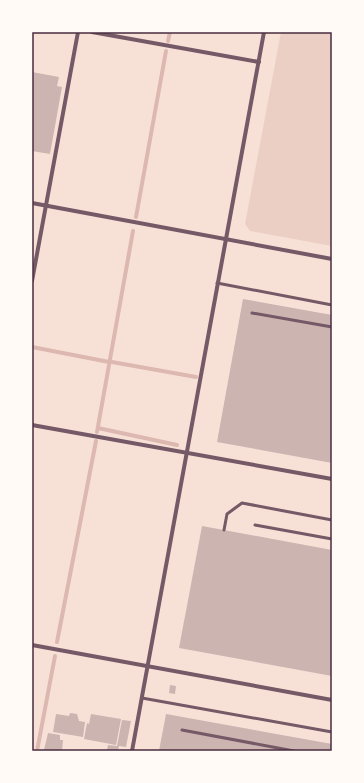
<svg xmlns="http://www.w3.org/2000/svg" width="364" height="783" font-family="'DM Sans',sans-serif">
<rect width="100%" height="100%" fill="#f7e1d7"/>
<!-- green -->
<polygon fill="#ebcfc5" points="281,32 332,32 332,246 250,231 245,224"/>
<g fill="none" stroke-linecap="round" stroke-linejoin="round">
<!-- stream -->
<g stroke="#dcb8b0" stroke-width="4">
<polyline points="168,41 170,32"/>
<polyline points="136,217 166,51"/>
<polyline points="32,347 109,362"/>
<polyline points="112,362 196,377"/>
<polyline points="98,428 177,445"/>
<polyline points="97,432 133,231"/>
<polyline points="57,642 96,441"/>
<polyline points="37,751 55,656"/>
</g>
</g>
<!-- building -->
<g fill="#ccb4b1">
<polygon points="32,72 59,77 57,86 62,87 50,154 32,151"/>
<polygon points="243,299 332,315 332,463 217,442"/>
<polygon points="202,526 332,550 332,676 179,648"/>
<polygon points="170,685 176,686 175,694 169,693"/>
<polygon points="70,713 77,714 79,721 85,722 83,737 53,732 56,714 69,716"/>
<polygon points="91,714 121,719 116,745 84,739 87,723 89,724"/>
<polygon points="166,714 332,744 332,751 159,751"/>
<polygon points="122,720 131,721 126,747 119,746 118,751 107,750 108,745 117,746"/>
<polygon points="48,733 60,735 60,740 63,740 62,751 44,750"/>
</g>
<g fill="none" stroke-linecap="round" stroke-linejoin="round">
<!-- service -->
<g stroke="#755966" stroke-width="3">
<polyline points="217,283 332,305"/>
<polyline points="252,313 332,327"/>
<polyline points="255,525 332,539"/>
<polyline points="224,530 227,514 242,503 332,520"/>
<polyline points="142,698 332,732"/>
<polyline points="182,730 294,751"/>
</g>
<!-- minor -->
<g stroke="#755966" stroke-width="4">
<polyline points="92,32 259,62"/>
<polyline points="32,203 332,259"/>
<polyline points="32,281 78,32"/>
<polyline points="32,425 332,479"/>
<polyline points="32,645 332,700"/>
<polyline points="132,751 264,32"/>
</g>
</g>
<!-- border -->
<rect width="364" height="783" fill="none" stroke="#fffaf5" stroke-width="66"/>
<rect x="33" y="33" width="298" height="717" fill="none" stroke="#4a2c40" stroke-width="1.5"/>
</svg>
